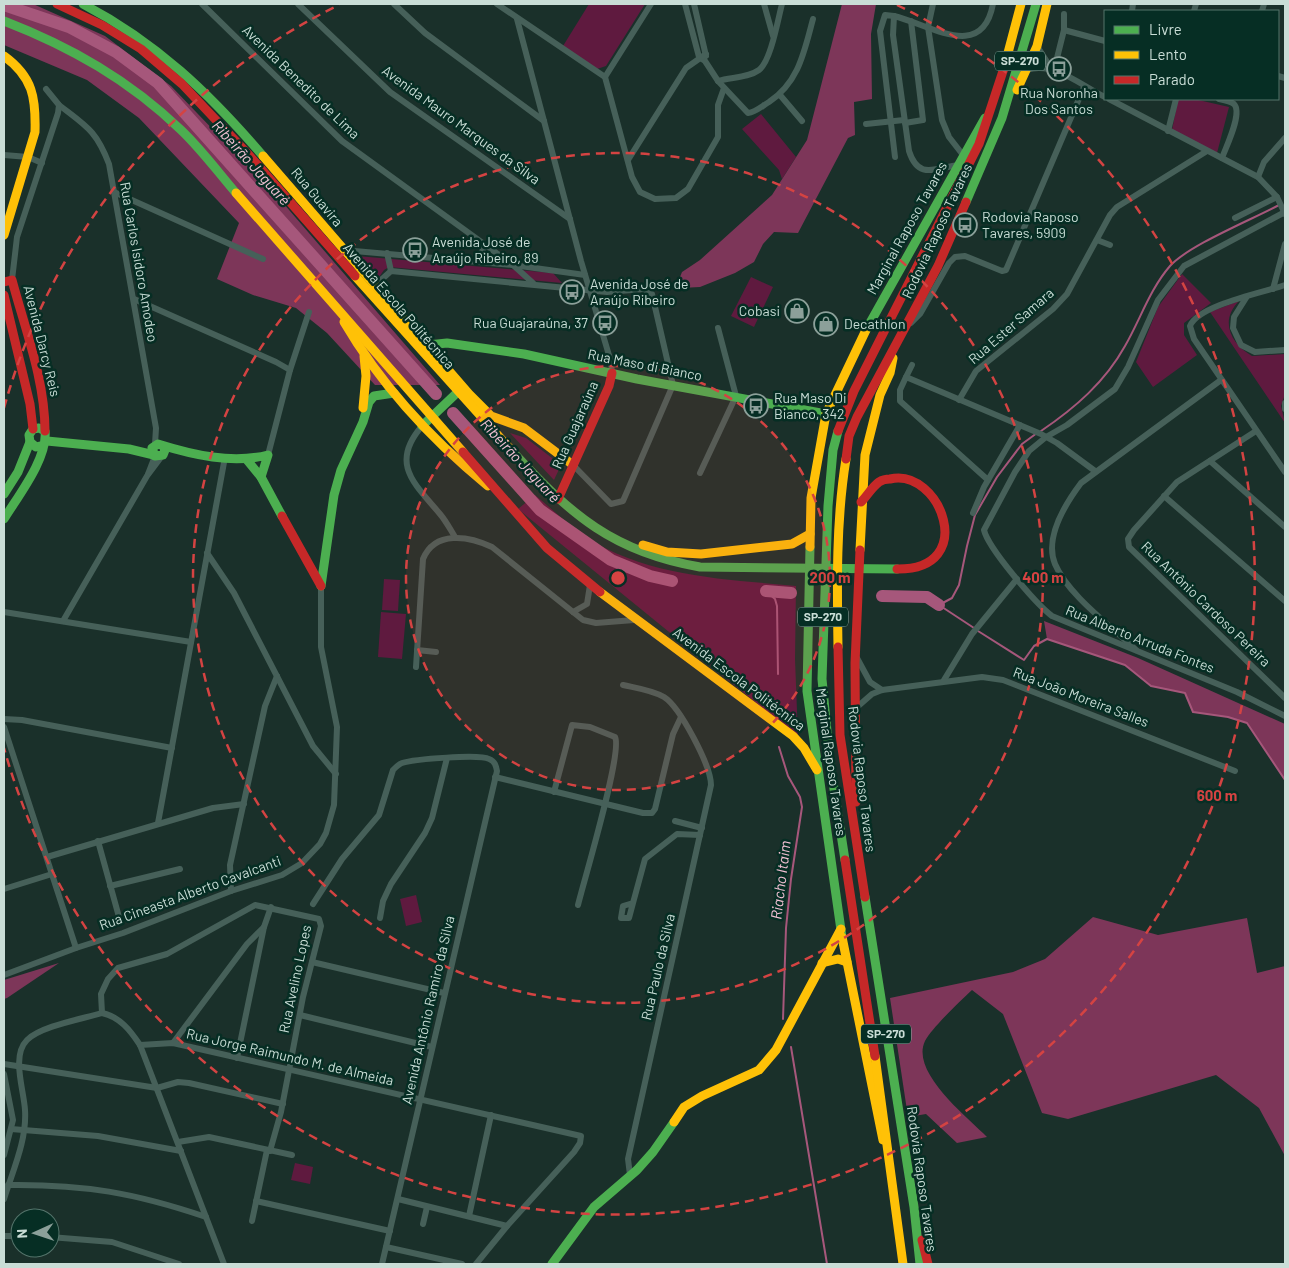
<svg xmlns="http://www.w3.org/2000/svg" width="1289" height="1268" font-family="Barlow,sans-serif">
<rect width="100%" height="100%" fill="#1a302a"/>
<!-- green -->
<g fill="#5f1a3f">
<polygon points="589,4 645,4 606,66 597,69 563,46"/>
<polygon points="1178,99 1194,99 1229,107 1217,153 1172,130"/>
<polygon points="761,114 796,157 782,179 779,170 742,129"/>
<polygon points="357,256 553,273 562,283 389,267 384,270 377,280"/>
<polygon points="1182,274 1211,303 1184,323 1184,335 1197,355 1153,387 1136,362 1158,307"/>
<polygon points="751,277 773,287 754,327 731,316"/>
<path d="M1239,301C1219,321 1231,344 1252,356L1285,354V394L1281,406L1285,423L1210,312Z"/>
<polygon points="510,433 526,438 561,465 554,480"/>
<path d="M535,495C551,508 568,525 585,537C649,577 723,579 796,586L795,659L798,737L518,509Z"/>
<polygon points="384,579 400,580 398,611 382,610"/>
<polygon points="381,612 406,614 402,659 378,657"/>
<polygon points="416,895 422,922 406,926 400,899"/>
<polygon points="295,1163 313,1167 310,1184 291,1180"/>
</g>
<!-- forest -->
<g fill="#7d3659">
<polygon points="4,4 33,4 105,36 171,86 277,196 440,385 375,385 327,333 296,308 253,295 217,279 239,223 139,118 87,80 4,45"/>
<polygon points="842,4 876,4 871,34 872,99 854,102 855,135 848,138 798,233 774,232 763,244 754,262 735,273 700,287 681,288 678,282 682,272 700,260 772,195 807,140"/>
<polygon points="1044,621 1138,658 1285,724 1285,780 1247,723 1228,717 1193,712 1185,693 1151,686 1125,665 1047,639"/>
<path d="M1093,917L1158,935L1247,918L1257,973L1285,966V1156L1259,1108L1216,1075L1068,1119L1042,1113L1003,1014L972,990C960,1001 931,1029 925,1041C910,1072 967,1117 987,1137L957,1143L926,1114L908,1117L890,998L1013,972L1045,959Z"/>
<polygon points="59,963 7,998 4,999 4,980"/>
</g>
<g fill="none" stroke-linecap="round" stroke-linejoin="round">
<!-- stream -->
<g stroke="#a6577b" stroke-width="2">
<path d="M1041,431C1075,408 1105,382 1125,346C1140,320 1150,289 1170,266C1189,245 1251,220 1279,205"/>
<polyline points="766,591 775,599 777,606 778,674"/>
<polyline points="974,628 939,605 952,598 959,585 967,546 975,515 997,477 1022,444 1037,433"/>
<polyline points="978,631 1024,660 1034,646 1047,639 1125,665 1151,686 1185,693 1193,712 1228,717 1247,723 1285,780"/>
<polyline points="779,747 788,776 800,797 802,807 791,879 786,928 783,1019"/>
<polyline points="791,1047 827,1264"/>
</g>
<!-- river -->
<g stroke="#a6577b" stroke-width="12">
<polyline points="4,5 69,27 116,52 158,83 436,394"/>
<polyline points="453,413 540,510 611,560 650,576 672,581"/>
<polyline points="766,591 791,593"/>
<polyline points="882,596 927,597 939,605"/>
</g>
<!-- street -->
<g stroke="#466059" stroke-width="6">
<polyline points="202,4 342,141 513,265 533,283"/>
<polyline points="298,4 390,92 570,219"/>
<polyline points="394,4 425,33 544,121"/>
<polyline points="497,4 605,77 632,177 640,192 655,199 676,198 688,189 718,137 718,105 724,88"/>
<path d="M685,4L699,57L705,61L718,81L748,113C756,112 762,106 769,102C799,82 804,52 813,19"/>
<polyline points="694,4 706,56"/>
<polyline points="764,4 773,36"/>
<polyline points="933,4 928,27 942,120 949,137 963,155"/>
<polyline points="1132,11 1133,4"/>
<polyline points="1194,11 1196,4"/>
<polyline points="1262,11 1264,4"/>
<polyline points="894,16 885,15 880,31 895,157"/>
<polyline points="517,19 581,261 611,362 612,373"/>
<polyline points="1064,30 1105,41"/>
<polyline points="1037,46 1051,68"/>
<path d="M1027,70C1054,61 1082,86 1105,97"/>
<polyline points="1054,70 1064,30 1064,14"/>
<polyline points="1278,76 1285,78"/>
<polyline points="605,77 651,4"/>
<path d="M718,81C731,77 748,78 759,70C771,61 778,19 782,4"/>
<polyline points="780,95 802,121"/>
<polyline points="1109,99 1258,177 1277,197 1285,214"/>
<path d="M1219,99C1224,100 1230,101 1234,104C1243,113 1226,147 1222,158"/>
<path d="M59,105C86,126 96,130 109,164L156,428L155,444"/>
<polyline points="905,123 923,120 911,21"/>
<polyline points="866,124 904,120"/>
<polyline points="1168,131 1176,99"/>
<polyline points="4,155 28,157 42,163"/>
<polyline points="628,160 686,68 706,54"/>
<path d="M958,165C933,169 918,179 909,151L893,35L894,16C931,25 982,62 993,4"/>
<polyline points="1258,177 1264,162 1285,138"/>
<polyline points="114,192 263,259"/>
<path d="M1285,212L1184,266L1158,300L1128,367L1115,389L1067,425L1046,437L1029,451L1015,472L984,530C988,548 1036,604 1052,616L1237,692L1285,716"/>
<polyline points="1235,218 1277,197"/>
<polyline points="1097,240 1110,245"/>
<polyline points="343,250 513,265 585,275"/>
<polyline points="387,253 391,271"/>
<polyline points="477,261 485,245"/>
<polyline points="12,280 17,237 58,113 59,105 46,89"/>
<path d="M1285,285C1265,292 1198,305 1190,326L1194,339L1285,472"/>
<polyline points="1273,289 1285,244"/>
<polyline points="378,290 381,280 391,271 607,292 644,289 652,294 673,385 623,501 611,504 573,465"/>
<polyline points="1246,298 1234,317 1233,328 1241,345 1255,352 1285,350"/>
<polyline points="134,299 276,362 290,370"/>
<polyline points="911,323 920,314 949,263 955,257 965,256 1002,271 1006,270 1084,87"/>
<polyline points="906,377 912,365"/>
<polyline points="959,400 976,371 1053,309 1067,294 1110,215 1117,207 1207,151"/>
<polyline points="1285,403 1285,409"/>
<path d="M422,426C389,464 415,484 440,514C446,521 450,529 455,537"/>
<polyline points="1256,431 1177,482 1134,530 1128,539 1129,547 1285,698"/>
<polyline points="268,455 290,370 309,312"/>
<polyline points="1210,461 1285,527"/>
<polyline points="700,473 736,396 718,328"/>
<polyline points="148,474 155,456"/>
<polyline points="988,480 900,401 900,390 906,377 1041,434 1057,443 1095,471"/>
<polyline points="1164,496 1285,601"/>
<polyline points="973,513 984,487 1020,425"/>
<polyline points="207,553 234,593 313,746 336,774"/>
<polyline points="4,612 191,642"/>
<polyline points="573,612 587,604 590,585"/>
<polyline points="63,621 147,476 162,456"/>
<polyline points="417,650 436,652"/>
<path d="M1136,650C1111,626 1068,595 1055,564C1044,537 1066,503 1081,483L1221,380"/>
<polyline points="857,658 870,682 882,690"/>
<path d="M416,667L423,559C435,530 469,536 492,547L583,620L596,623L634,620"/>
<polyline points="944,680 972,634 1017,579"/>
<path d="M623,685C636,688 652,690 664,697C680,707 711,766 711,785L628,1159L630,1175"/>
<polyline points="856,708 872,694 882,690 982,677 1003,680 1235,771"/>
<polyline points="4,719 22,720 172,748"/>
<polyline points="4,727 76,948"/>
<polyline points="495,777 643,813 652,813 655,809 673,734 681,717"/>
<path d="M554,792L572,725L590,727L615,737C623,752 584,880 578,905"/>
<polyline points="675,821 702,828"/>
<polyline points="158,823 225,457"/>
<polyline points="98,841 119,917"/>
<polyline points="47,857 213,808 244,804"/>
<polyline points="110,886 180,869"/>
<polyline points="4,889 52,874"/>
<polyline points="231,891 230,865 265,706 277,676"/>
<polyline points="633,903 629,918 621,918 623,906 633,903 645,859 677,834 700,835"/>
<path d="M313,904L342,859L379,815L393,770C396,767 399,764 402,763C414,759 480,754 489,759C495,761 496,766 497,771L382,1264"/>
<polyline points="380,918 383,901 391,884 425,833 432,818 447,758"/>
<polyline points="312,962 444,993"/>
<polyline points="4,975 76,948 123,933 231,891 282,875 302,863 320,844 326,833 334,805 337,727 321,647 321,586"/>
<polyline points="102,1013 101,994 108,979 118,968 167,954 255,905 319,919 321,926 303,997 281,1112 270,1151"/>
<polyline points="300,1015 432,1047"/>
<polyline points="173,1043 247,944 264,927"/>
<polyline points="140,1045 173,1043 581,1136 580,1143 574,1152 507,1226 398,1199"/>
<polyline points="237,1058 264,927 271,907"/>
<polyline points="4,1064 157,1088 178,1082 189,1083 283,1104"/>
<polyline points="4,1074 13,1120 4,1155"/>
<polyline points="11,1129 98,1136 181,1151"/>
<polyline points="178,1142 209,1137 292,1155"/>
<path d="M8,1185C84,1184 135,1193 206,1217"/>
<path d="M4,1199C13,1170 27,1140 25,1110C24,1090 11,1056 27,1040C41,1026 82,1019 102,1013C120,1017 130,1030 140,1045L224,1264"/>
<polyline points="256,1201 390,1231"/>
<polyline points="469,1216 491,1115"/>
<polyline points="252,1221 267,1150"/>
<polyline points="423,1224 427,1207"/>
<polyline points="4,1236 20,1236"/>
<polyline points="50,1237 112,1242 179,1264"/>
<polyline points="386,1247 462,1264"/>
<polyline points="476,1264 507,1226"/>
</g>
<!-- fast -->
<g stroke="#4caf50" stroke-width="9">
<path d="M83,4C157,43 209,93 263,156"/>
<path d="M4,21C71,47 129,80 181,130C201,149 218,172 236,193"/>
<polyline points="966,202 1002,118 1036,4"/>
<polyline points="866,330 985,118"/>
<polyline points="428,345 447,343 524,354 637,379 826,414"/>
<polyline points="422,426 462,388"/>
<polyline points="838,431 833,450 828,506 822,679 830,763 845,860"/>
<polyline points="47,441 129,449 154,455"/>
<path d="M163,446L165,450L163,455L155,456L152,448L158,444C193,455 232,464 268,455L261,477L282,516"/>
<path d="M513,452C571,515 613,552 700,567L897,569"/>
<polyline points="247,460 261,477"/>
<polyline points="4,494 18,472 30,442"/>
<path d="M4,519C18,496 48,458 45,431L39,428L33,429L29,435L30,442L36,447L44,445"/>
<polyline points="810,547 807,691 842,937"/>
<polyline points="321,586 334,495 341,470 363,422 369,402 374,396 394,393"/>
<polyline points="865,897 914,1207 920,1264"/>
<polyline points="552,1264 594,1207 637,1170 653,1152 674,1122"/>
</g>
<!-- slow -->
<g stroke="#ffc107" stroke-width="9">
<path d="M4,56C33,77 36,98 35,132L4,235"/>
<polyline points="1004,68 1021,4"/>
<polyline points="1017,90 1037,46 1047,4"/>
<polyline points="263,156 469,394 491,416 524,428 573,465"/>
<polyline points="236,193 463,452"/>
<polyline points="355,276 513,452"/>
<path d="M344,322C381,385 432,440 488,486"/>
<polyline points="363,408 366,376 364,356"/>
<polyline points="643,545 667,552 701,554 792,544 810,534"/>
<polyline points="810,547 811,498 826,414 866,330"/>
<polyline points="860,550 865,455 880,395 890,373 893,358"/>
<polyline points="600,592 793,736 804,748 817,770"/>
<path d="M838,647C837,585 836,520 846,459"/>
<polyline points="842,937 883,1140"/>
<polyline points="822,963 838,959 847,962"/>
<polyline points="875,1056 903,1264"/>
<polyline points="674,1122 684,1107 702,1096 759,1070 776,1050 841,929"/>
</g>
<!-- jam -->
<g stroke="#c62828" stroke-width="9">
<polyline points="57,4 102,25 141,49 182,84 248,154 355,276"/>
<path d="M4,282L12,280C25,329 45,380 45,431"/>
<polyline points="4,295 30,404 33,429"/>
<polyline points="838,431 854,391 979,144 1004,68"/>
<polyline points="463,452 547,548 600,592"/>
<polyline points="846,459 849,436 857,417 938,266 966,202"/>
<polyline points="558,499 609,386 612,373"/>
<path d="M861,502C867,496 872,487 879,482C882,480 886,479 890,479C940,467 980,570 897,569"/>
<polyline points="282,516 321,586"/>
<polyline points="838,647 840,735 865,897"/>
<polyline points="856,802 855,663 860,550"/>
<polyline points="845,860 875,1056"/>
<polyline points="922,1240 928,1264"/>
</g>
</g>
<!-- distance rings -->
<circle cx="618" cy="578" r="212" fill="#d44342" fill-opacity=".12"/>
<g fill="none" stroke="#d44342" stroke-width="2.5" stroke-dasharray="9 6">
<circle cx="618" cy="578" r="212"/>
<circle cx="618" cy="578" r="425"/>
<path d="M4 408A637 637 0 0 1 339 5M897 5A637 637 0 1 1 4 748"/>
</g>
<!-- icons -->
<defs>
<g id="bus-ring" transform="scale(1.25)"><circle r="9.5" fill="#062e24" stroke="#8ca09a" stroke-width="1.5"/><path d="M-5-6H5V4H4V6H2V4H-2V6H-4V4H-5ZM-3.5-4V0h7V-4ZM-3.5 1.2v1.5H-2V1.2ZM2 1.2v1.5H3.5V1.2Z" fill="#8ca09a"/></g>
<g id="shop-ring" transform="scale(1.25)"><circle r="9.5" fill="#062e24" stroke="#8ca09a" stroke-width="1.5"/><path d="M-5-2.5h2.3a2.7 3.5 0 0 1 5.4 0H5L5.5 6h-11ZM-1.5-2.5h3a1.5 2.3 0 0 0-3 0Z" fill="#8ca09a"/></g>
</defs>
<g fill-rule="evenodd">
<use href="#bus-ring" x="1059" y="69"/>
<use href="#bus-ring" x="965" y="225"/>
<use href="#bus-ring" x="415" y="250"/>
<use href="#bus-ring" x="572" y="292"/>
<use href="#shop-ring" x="797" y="311"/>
<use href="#bus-ring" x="605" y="323"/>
<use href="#shop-ring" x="826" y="324"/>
<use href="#bus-ring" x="756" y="406"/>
</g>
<g text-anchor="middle" stroke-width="5" stroke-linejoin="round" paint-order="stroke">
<!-- shield labels -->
<g fill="#062e24" stroke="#8ea8a1" stroke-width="1">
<rect x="995" y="51.5" width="50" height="19" rx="4"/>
<rect x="798" y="607.5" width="50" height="19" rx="4"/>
<rect x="861" y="1024.5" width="50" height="19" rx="4"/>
</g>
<g font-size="12" font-weight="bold" fill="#c9ddd6">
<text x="1020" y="65">SP-270</text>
<text x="823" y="621">SP-270</text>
<text x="886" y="1038">SP-270</text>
</g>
<!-- street labels -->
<g font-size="14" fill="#c9ddd6" stroke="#062e24">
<text transform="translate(301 82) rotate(44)" y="5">Avenida Benedito de Lima</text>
<text transform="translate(461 125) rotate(36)" y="5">Avenida Mauro Marques da Silva</text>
<text transform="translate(317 197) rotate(50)" y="5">Rua Guavira</text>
<text transform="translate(907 228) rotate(-61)" y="5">Marginal Raposo Tavares</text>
<text transform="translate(937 231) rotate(-65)" y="5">Rodovia Raposo Tavares</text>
<text transform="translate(139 262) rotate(80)" y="5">Rua Carlos Isidoro Amodeo</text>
<text transform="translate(399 306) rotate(49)" y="5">Avenida Escola Politécnica</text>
<text transform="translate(1011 326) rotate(-41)" y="5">Rua Ester Samara</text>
<text transform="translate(42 341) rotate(76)" y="5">Avenida Darcy Reis</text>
<text transform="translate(645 365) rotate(11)" y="5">Rua Maso di Bianco</text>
<text transform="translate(575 425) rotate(-66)" y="5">Rua Guajaraúna</text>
<text transform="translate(1206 604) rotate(44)" y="5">Rua Antônio Cardoso Pereira</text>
<text transform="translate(1140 639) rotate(22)" y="5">Rua Alberto Arruda Fontes</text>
<text transform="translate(739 679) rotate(37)" y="5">Avenida Escola Politécnica</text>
<text transform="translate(1081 697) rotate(21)" y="5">Rua João Moreira Salles</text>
<text transform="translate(831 762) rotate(82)" y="5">Marginal Raposo Tavares</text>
<text transform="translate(862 779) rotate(83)" y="5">Rodovia Raposo Tavares</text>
<text transform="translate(190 893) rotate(-20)" y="5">Rua Cineasta Alberto Cavalcanti</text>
<text transform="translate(658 967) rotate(-77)" y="5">Rua Paulo da Silva</text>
<text transform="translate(295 979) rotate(-78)" y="5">Rua Avelino Lopes</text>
<text transform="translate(428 1010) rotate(-77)" y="5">Avenida Antônio Ramiro da Silva</text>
<text transform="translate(290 1057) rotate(13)" y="5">Rua Jorge Raimundo M. de Almeida</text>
<text transform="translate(922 1179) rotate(82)" y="5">Rodovia Raposo Tavares</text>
</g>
<!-- poi labels -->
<g font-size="14" fill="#c9ddd6" stroke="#062e24" text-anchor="start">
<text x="1059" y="98" text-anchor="middle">Rua Noronha<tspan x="1059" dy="16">Dos Santos</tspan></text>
<text x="982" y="222">Rodovia Raposo<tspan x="982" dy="16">Tavares, 5909</tspan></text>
<text x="432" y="247">Avenida José de<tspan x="432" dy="16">Araújo Ribeiro, 89</tspan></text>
<text x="590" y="289">Avenida José de<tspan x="590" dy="16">Araújo Ribeiro</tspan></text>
<text x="780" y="316" text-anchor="end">Cobasi</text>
<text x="588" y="328" text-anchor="end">Rua Guajaraúna, 37</text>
<text x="844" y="329">Decathlon</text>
<text x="774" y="403">Rua Maso Di<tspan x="774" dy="16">Bianco, 342</tspan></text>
</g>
<!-- water labels -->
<g font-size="15" font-style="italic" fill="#f3c2d5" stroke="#062e24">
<text transform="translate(251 163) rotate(48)" y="5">Ribeirão Jaguaré</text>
<text transform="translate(520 461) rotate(47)" y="5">Ribeirão Jaguaré</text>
<text transform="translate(781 880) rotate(-83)" y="5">Riacho Itaim</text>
</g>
</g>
<circle cx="618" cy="578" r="8" fill="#d44342" stroke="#062e24" stroke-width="2.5"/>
<g font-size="15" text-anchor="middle" font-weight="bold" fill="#d44342" stroke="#062e24" stroke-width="5" stroke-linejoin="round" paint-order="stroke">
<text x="830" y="583">200 m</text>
<text x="1043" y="583">400 m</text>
<text x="1217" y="801">600 m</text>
</g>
<!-- border -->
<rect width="1289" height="1268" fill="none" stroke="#c9ddd6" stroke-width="10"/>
<!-- legend -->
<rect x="1104" y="10" width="175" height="90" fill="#062e24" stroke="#54746b"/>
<rect x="1114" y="26" width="25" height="8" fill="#4caf50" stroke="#54746b"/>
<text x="1149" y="35" font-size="15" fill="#c9ddd6">Livre</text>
<rect x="1114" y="51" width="25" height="8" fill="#ffc107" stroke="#54746b"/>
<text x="1149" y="60" font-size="15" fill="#c9ddd6">Lento</text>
<rect x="1114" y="76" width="25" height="8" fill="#c62828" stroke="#54746b"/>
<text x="1149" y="85" font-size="15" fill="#c9ddd6">Parado</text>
<!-- north arrow -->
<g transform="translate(35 1233) rotate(267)"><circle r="24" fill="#062e24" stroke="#54746b"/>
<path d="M0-4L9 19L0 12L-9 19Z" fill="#8ca09a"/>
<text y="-8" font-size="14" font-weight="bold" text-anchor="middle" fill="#c9ddd6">N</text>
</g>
</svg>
